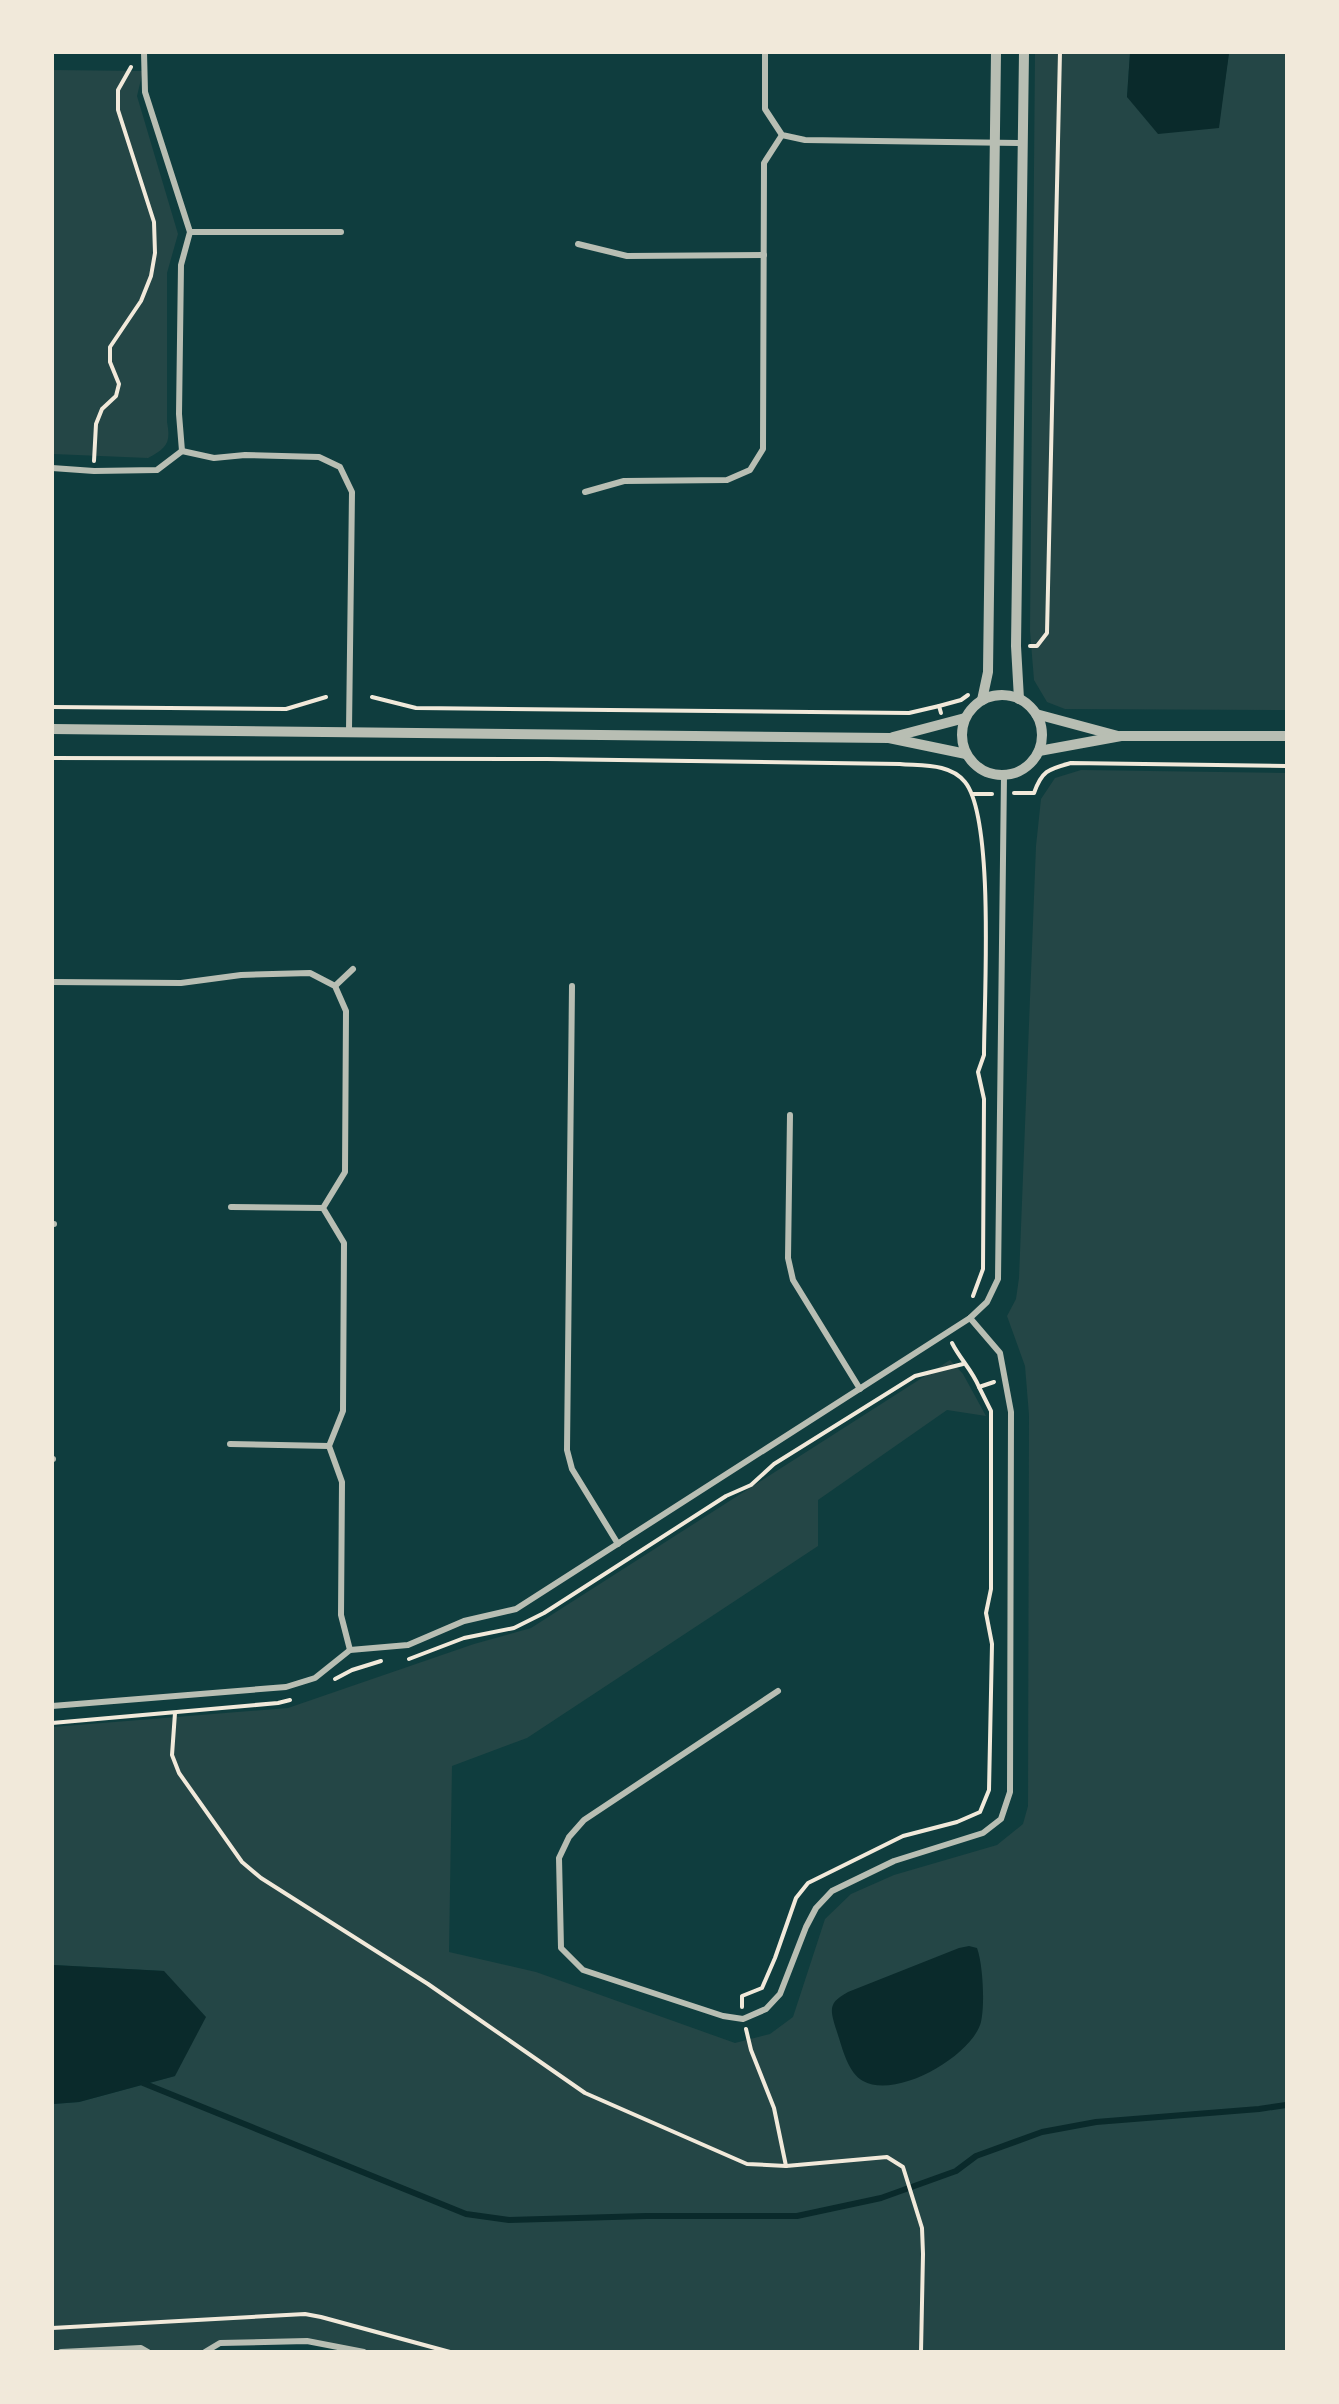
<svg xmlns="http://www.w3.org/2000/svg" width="1339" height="2404" font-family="Overpass,sans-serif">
<rect width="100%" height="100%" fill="#0f3d3e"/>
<!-- green -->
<g fill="#244646">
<polygon points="1035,53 1130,53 1127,97 1218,128 1229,53 1286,53 1286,710 1065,709 1047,702 1034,680 1030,631"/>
<path d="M53,70L143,71L137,96L178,234L167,273V422C171,443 167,448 148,458L53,454Z"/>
<polygon points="1081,770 1286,773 1286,2351 364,2352 307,2341 220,2343 205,2352 148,2352 141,2348 53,2351 53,2104 79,2102 175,2076 164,1971 53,1965 53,1727 288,1708 474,1644 531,1628 950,1360 963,1374 986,1416 947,1410 818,1500 818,1546 527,1738 452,1766 449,1952 536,1972 735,2043 770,2034 793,2017 825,1919 851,1894 894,1875 997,1845 1023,1824 1028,1806 1029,1415 1025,1366 1007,1316 1016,1299 1019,1278 1036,846 1041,799 1055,778"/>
</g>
<!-- water -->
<g fill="#0a2a2b">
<polygon points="1130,53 1229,53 1219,128 1158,134 1127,97"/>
<path d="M969,1946L977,1948C983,1964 985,2005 981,2022C972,2056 896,2100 863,2081C847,2072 842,2046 836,2029C830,2009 828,2003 848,1992L959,1948Z"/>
<polygon points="53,1965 164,1971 206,2017 175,2076 79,2102 53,2104"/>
</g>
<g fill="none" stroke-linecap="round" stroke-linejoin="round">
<!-- stream -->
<polyline stroke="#0a2a2b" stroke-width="6" points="143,2083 466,2214 509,2220 646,2216 797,2216 881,2198 956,2171 976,2156 1042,2132 1096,2122 1259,2109 1286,2105"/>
<!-- path -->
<g stroke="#f1e9da" stroke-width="4">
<polyline points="94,461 96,424 102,409 116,396 119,384 110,362 110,347 141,301 151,276 155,253 154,222 118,110 118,90 131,67"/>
<polyline points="1030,646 1037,646 1047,633 1060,52"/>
<polyline points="372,697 416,708 909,713 939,706"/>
<polyline points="52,707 286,709 326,697"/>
<polyline points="941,713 939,706 961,700 968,695"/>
<path d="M52,758L547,759L900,764C922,766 950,763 965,782C995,819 984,1001 984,1055L978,1072L984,1099L983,1269L973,1296"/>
<path d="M1014,793H1034C1042,770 1049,769 1071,763L1286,766"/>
<polyline points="972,794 992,794"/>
<path d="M952,1343C960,1359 972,1370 979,1387L994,1382"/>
<polyline points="409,1659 464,1638 514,1628 544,1613 726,1496 751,1485 774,1464 915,1376 963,1364"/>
<polyline points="335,1679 352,1670 381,1661"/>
<polyline points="175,1713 172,1755 179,1773 242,1862 261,1878 428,1984 585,2093 747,2164 786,2166 887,2157 903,2167 922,2228 923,2254 921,2352"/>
<polyline points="52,1723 278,1703 290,1700"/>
<polyline points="742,2007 742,1996 762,1988 775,1958 796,1898 808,1883 903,1836 957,1822 980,1812 989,1790 992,1644 986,1613 991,1589 991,1411 979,1387"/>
<polyline points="746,2029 751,2050 774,2108 786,2166"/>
<polyline points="52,2328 305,2314 321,2317 450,2352"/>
</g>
<!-- minor -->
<g stroke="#b8beb3" stroke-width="6">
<polyline points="144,52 145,92 190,232 181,265 179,414 182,451"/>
<polyline points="765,52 765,109 782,135 805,140 1023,143"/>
<polyline points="190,232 341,232"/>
<polyline points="578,244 627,256 764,255"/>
<polyline points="182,451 214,458 245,455 319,457 340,467 352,492 349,730"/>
<polyline points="52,468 94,471 157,470 182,451"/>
<polyline points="585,492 624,481 727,480 750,470 763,449 764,163 782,135"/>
<polyline points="52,982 181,983 241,975 310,973 335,986 346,1011 345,1172 323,1208 344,1243 343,1411 329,1446 342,1482 341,1615 350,1650"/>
<polyline points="335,986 353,969"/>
<polyline points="572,986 567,1450 572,1469 618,1544"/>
<polyline points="790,1115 788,1258 793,1280 860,1389"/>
<polyline points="231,1207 323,1208"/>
<polyline points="52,1224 54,1224"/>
<polyline points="230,1444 329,1446"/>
<polyline points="52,1459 53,1459"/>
<polyline points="778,1691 584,1820 569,1837 559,1858 561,1948 583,1970 723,2016 743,2019 766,2009 780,1994 806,1927 816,1908 832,1891 894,1861 983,1833 1001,1819 1010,1792 1011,1412 1000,1353 970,1318"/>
<polyline points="52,1706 286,1687 315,1678 350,1650 408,1645 464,1621 516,1609 970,1318 987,1302 998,1279 1004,775"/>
<polyline points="61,2352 141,2348 148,2352"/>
<polyline points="205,2352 220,2343 307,2341 364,2352"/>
</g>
<!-- tertiary -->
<g stroke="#b8beb3" stroke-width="10">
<circle cx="1002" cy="735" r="40"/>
<polyline points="1019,699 1016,646 1024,52"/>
<polyline points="982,700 988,672 996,52"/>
<polyline points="1036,714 1118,736"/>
<polyline points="52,729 889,738 966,754"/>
<polyline points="893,737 965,718"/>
<polyline points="1039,751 1121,736 1286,736"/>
</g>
</g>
<!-- border -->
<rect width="1339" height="2404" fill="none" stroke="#f1e9da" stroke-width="108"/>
</svg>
